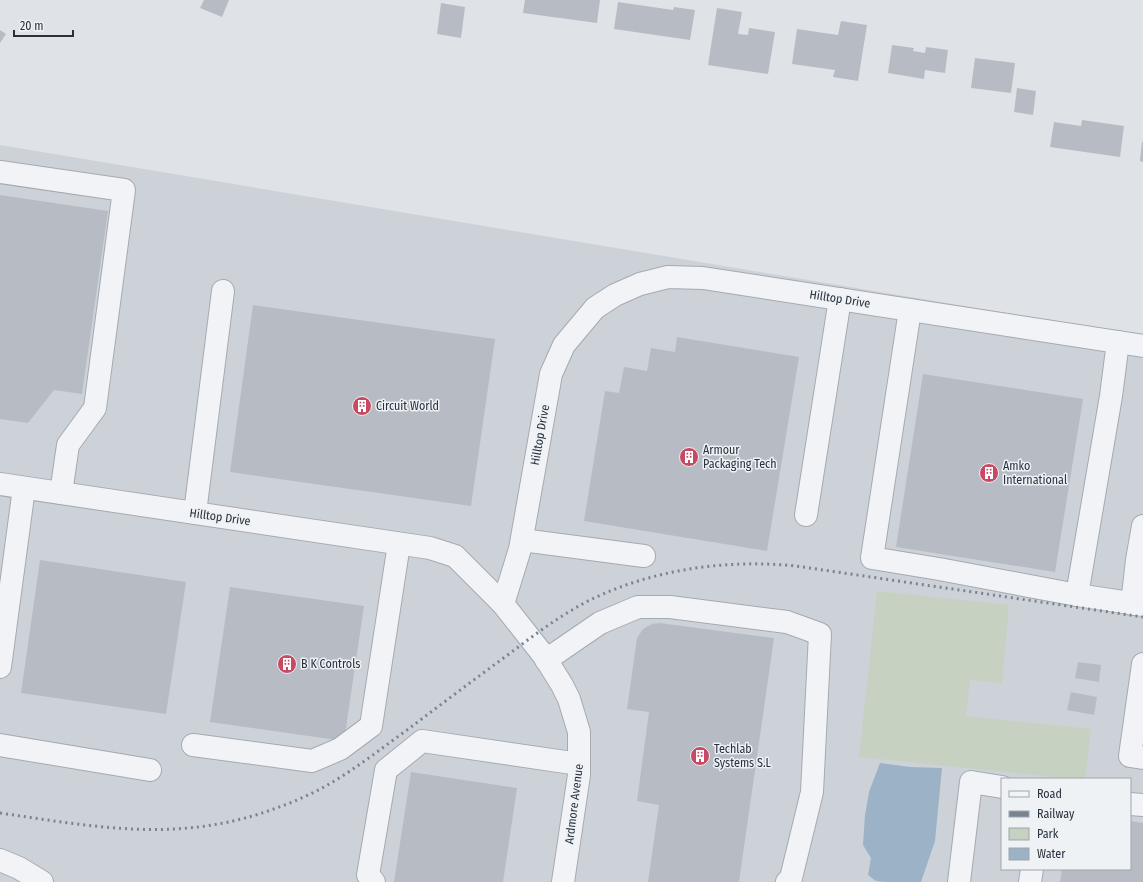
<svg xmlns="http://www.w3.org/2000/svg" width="1143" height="882" font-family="'Fira Sans Condensed',sans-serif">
<rect width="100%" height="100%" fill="#dfe3e7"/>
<!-- built -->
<path fill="#cdd2d9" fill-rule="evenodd" d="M0,145L1143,336V882H0ZM1002,779H1130V869H1002Z"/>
<!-- green -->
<polygon fill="#c6d1c1" points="877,591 1009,605 1002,683 970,680 966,716 1091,729 1085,779 1073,779 859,757"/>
<!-- water -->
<polygon fill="#9cb2c6" points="880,763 910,767 942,768 935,841 921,882 885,882 876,881 868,875 871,858 863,845 865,815 869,792"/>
<!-- building -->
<g fill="#b7bcc4">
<polygon points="204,0 229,0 222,17 200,8"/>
<polygon points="525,0 600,0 597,23 523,13"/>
<polygon points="618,2 673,10 674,7 695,10 690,40 614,29"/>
<polygon points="441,3 465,7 461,38 437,34"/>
<polygon points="717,8 742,12 738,34 748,35 749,28 775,32 768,74 708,65"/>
<polygon points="841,21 867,25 858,81 833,77 835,70 792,64 797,29 838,35"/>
<polygon points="0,30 6,34 0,43"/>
<polygon points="892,45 914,48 913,51 925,53 926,47 948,50 945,73 925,70 924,79 888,73"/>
<polygon points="975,58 1015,63 1011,93 971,88"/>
<polygon points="1017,88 1036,91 1033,115 1014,112"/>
<polygon points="1082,120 1124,126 1120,157 1050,147 1054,122 1081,126"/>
<polygon points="1142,142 1143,142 1143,162 1140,161"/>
<polygon points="0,195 108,211 82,394 54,390 28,423 0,419"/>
<polygon points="253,305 495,339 471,506 230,472"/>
<polygon points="677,337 799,357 767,551 584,521 605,391 619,393 624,367 647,371 651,348 675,352"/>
<polygon points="923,374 1083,399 1055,572 896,547"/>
<polygon points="40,560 186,582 166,714 21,693"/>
<polygon points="230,587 364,606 344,741 210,722"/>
<polygon points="659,623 774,638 739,882 648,882 659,805 637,801 649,712 627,709 637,638 643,629 652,624"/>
<polygon points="1078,662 1101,665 1099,682 1075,678"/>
<polygon points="1071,692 1097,697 1094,715 1067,710"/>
<polygon points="411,772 517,788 503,882 394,882"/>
<polygon points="1130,821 1143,823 1143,882 1060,882 1062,869 1130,869"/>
</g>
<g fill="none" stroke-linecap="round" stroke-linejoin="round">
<!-- minor casing -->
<g stroke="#a5aab1" stroke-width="24">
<g id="minor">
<polyline points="0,172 124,190 95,408 68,445 61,493"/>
<polyline points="910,310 872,558 939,569 1077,595"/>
<polyline points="1118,342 1111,396 1077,595 1143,605"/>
<polyline points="0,484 430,548 455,556 503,604 544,656 562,685 569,699 579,732 579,775 563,882"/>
<polyline points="195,513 223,291"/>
<polyline points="806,515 840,299"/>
<polyline points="522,540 644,556"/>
<polyline points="503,604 520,549 551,374 564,345 595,308 615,295 640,284 668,277 703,278 1143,346"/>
<polyline points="1132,604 1137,560 1143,526"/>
<polyline points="546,660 600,623 638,607 670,607 787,622 820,634 812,792 791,878 787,882"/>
<polyline points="1143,664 1130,756 1143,758"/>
<polyline points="0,667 24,488"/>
<polyline points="0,745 150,770"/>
<polyline points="193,745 312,761 340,749 371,726 399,544"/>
<polyline points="1130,804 1143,805"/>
<polyline points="0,860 19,868 42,882"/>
<polyline points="374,882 368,875 386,770 422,741 579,764"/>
<polyline points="959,882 971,782 1002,787"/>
<polyline points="1030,882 1032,869"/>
</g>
</g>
<!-- minor -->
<use href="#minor" stroke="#f1f3f6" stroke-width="22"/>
<!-- rail -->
<path stroke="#798390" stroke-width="3" stroke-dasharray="2 4" stroke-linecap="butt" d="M0,813C90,826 170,842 259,814C284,806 309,796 331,783C358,767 382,748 407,730C439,706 472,681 505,657C533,636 560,615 592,599C655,569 727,559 796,566L1143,617"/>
</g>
<!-- icons -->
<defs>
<g id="building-disc" transform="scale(1)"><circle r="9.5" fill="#c64a63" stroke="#eef2f5"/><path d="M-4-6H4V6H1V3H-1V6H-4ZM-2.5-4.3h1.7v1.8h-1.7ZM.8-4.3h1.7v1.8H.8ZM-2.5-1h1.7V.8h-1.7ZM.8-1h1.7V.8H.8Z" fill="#fff"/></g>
</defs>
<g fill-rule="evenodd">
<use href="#building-disc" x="362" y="406"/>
<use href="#building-disc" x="689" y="457"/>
<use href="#building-disc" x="989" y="473"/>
<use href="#building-disc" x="287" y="664"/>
<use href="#building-disc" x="700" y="756"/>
</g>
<g text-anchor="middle" stroke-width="3" stroke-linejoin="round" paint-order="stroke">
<!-- street labels -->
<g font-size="12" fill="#29313e" stroke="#eef2f5">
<text transform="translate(840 299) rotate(9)" y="4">Hilltop Drive</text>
<text transform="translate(540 435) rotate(-80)" y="4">Hilltop Drive</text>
<text transform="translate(220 517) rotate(8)" y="4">Hilltop Drive</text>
<text transform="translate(574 804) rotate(-83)" y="4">Ardmore Avenue</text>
</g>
<!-- poi labels -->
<g font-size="12" fill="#29313e" stroke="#eef2f5" text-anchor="start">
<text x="376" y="410">Circuit World</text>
<text x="703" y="454">Armour<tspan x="703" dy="14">Packaging Tech</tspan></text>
<text x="1003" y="470">Amko<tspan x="1003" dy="14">International</tspan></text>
<text x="301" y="668">B K Controls</text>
<text x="714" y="753">Techlab<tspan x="714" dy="14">Systems S.L</tspan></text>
</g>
</g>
<!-- legend -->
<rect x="1001" y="778" width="130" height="92" fill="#eef2f5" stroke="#9fa5ac"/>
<rect x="1009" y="791" width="20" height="6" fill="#f1f3f6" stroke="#9fa5ac"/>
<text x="1037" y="798" font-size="12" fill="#29313e">Road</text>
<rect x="1009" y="811" width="20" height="6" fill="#798390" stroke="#9fa5ac"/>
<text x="1037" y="818" font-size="12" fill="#29313e">Railway</text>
<rect x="1009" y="828" width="20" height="12" fill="#c6d1c1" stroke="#9fa5ac"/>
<text x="1037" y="838" font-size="12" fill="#29313e">Park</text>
<rect x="1009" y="848" width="20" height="12" fill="#9cb2c6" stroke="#9fa5ac"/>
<text x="1037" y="858" font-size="12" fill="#29313e">Water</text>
<!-- scale -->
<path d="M14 30v6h59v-6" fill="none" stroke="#29313e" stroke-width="2"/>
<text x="20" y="30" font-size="12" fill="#29313e" stroke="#eef2f5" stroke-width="3" paint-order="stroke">20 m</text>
</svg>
